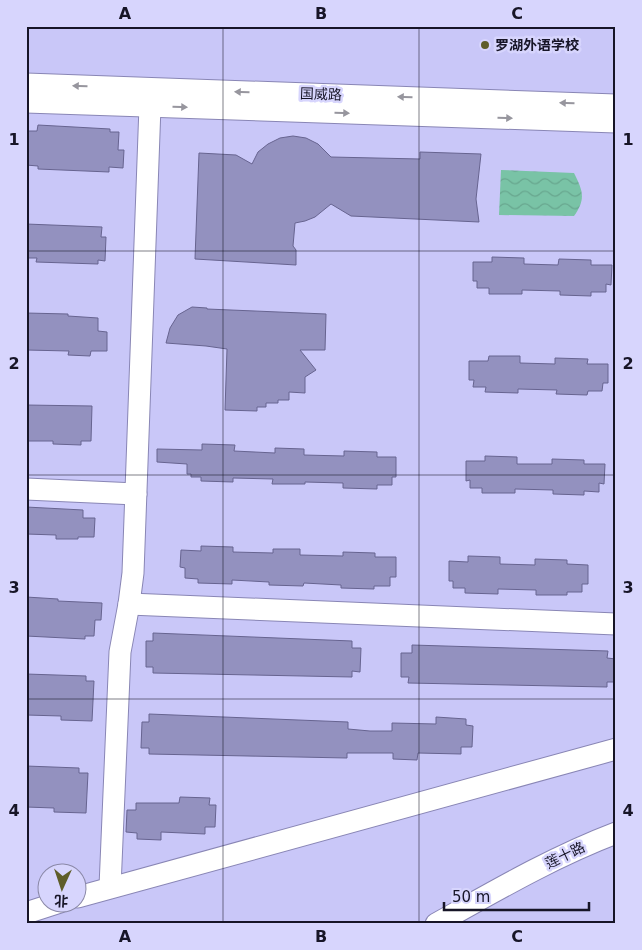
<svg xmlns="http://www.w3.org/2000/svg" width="642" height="950" font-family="'DejaVu Sans','Noto Sans SC',sans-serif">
<defs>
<pattern id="water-waves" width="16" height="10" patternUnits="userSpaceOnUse" patternTransform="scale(1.25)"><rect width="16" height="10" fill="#79c3a6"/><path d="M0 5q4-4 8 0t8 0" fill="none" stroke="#68a78f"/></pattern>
</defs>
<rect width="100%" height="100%" fill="#c9c7f8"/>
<!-- water -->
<path fill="url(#water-waves)" d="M501,170L574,173C583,191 586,199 574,216L499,215Z"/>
<!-- building -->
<g fill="#9391bf" stroke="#676490">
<polygon points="38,125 110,129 110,132 119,132 118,150 124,150 123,168 109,167 109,172 38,169 38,166 26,165 26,131 37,131"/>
<polygon points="293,136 306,138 318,144 331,157 420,159 420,152 481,154 476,199 479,222 351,216 331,204 315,217 305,221 295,223 293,246 296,250 296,265 195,259 199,153 236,155 252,164 258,152 268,144 280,138"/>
<polygon points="26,224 102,227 101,237 106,237 105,261 98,260 98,264 36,262 37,258 26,258"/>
<polygon points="492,257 524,258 524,264 558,265 559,259 591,260 591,265 612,265 611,285 606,284 606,292 591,292 591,296 560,295 560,291 522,290 522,294 489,294 489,288 477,288 477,281 473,281 473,262 492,262"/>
<polygon points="192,307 207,308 207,309 326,314 325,350 300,350 316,370 305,377 305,393 289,392 289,400 278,400 278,403 266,403 266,407 257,407 257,411 225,410 227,349 206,346 166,343 170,328 178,315"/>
<polygon points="26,313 68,314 68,316 98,318 98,331 107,332 107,351 91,351 90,356 68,355 69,351 26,350"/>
<polygon points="489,356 520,356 520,363 555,364 555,358 588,359 587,364 608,364 608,383 603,383 602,391 588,391 587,395 556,394 557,390 518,389 518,393 485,392 486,387 473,387 474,380 469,380 469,361 488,361"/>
<polygon points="26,405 92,406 91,441 81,441 81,445 53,444 53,441 26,441"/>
<polygon points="202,444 235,445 234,451 275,453 275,448 304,449 304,455 344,456 344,451 377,452 377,457 396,457 396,477 392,477 392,485 377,485 377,489 343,488 343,483 305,482 305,484 272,484 273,479 233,478 233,482 201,481 201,477 191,477 191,474 187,474 187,464 157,462 157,449 202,450"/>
<polygon points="485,456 517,457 517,464 552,464 552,459 584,460 584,464 605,464 604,484 599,483 599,492 584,491 584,495 553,494 553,490 515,489 515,493 482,493 482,488 470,488 470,480 466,481 466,461 485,461"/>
<polygon points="26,507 83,510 83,518 95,518 94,537 78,537 78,539 56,539 56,535 26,534"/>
<polygon points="201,546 233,547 233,552 273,553 273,549 300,549 300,555 343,556 343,552 375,553 375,557 396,557 396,577 390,577 390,586 374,586 374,589 341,588 341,585 304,583 303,586 269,585 269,582 232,580 232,584 198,583 198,579 185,578 185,568 180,567 181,550 201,551"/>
<polygon points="468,556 500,557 500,564 535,565 535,559 567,560 567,564 588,565 588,584 582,584 582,592 567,592 567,595 536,595 536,590 498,589 498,594 465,593 465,588 453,588 453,581 449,581 449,561 468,562"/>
<polygon points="26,597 58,599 58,601 102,603 101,620 95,620 94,636 85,636 85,639 26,636"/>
<polygon points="153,633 352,641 352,648 361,648 360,672 352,671 352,677 153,673 153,667 146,667 146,641 153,641"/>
<polygon points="412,645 608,651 607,658 616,659 615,682 607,682 607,687 408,683 409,677 401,677 401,653 412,653"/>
<polygon points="26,674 86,676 86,681 94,681 92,721 61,720 61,716 26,715"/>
<polygon points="149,714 348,722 348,729 370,731 392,731 392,723 436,724 436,717 466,719 466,725 473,726 472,747 461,747 461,754 418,753 417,760 393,759 393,753 347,753 347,758 149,754 149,748 141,748 142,722 149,722"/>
<polygon points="26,766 79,768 79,773 88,773 86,813 54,812 54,808 26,807"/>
<polygon points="180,797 210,798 209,805 216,805 215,827 205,827 205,834 161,832 161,840 137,839 137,833 126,832 127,810 136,810 136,803 179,803"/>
</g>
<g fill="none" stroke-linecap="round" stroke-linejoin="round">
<!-- minor casing -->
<g stroke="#8986b5" stroke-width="23">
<g id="minor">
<polyline points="26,84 616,105"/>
<polyline points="26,102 616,122"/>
<polyline points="26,489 136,494"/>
<polyline points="129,604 616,624"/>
<polyline points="110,887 120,652 129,604 133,573 150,106"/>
<polyline points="78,897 616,749"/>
<polyline points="26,913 60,902"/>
<path d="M436,924C495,891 553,857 616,833"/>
</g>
</g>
<!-- minor -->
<use href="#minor" stroke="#fff" stroke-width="21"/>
</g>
<!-- one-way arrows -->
<defs><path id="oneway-solid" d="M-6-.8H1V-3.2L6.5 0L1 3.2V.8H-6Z" transform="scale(1.25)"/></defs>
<g fill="#97969e">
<use href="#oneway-solid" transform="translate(80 86) rotate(-178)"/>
<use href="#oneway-solid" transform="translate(242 92) rotate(-178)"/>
<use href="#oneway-solid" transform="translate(405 97) rotate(-178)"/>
<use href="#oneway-solid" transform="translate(567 103) rotate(-178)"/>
<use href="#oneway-solid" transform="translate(180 107) rotate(2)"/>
<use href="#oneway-solid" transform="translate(342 113) rotate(2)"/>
<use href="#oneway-solid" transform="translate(505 118) rotate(2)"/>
</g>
<!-- grid -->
<path fill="none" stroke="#171527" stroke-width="1" stroke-opacity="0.55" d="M223,26V924M419,26V924M26,251H616M26,475H616M26,699H616"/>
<!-- markers -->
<circle fill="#5f5d2a" stroke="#d7d5fd" stroke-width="2" cx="485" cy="45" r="5"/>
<g text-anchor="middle" stroke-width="5" stroke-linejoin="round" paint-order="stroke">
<!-- poi labels -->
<g font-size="14" font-weight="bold" fill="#171527" stroke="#d7d5fd" text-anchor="start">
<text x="495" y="50">罗湖外语学校</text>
</g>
<!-- street labels -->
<g font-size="14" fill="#171527" stroke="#d7d5fd">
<text transform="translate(321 94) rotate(2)" y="5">国威路</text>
<text transform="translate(565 855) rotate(-26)" y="5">莲十路</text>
</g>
</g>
<!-- border -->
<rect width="642" height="950" fill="none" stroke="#d7d5fd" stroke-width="55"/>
<!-- north arrow -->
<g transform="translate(62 888) rotate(183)"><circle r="24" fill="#d7d5fd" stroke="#8a88a7"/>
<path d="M0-4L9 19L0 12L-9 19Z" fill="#5f5d2a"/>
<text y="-8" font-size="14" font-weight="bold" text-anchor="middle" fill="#171527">北</text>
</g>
<!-- scale -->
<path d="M444 902v8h145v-8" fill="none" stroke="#171527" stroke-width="2.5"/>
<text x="452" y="902" font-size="15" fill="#171527" stroke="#d7d5fd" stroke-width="4" paint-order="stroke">50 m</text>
<rect x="28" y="28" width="586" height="894" fill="none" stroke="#171527" stroke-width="2"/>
<g font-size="16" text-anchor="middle" font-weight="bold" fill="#171527">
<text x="125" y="19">A</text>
<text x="321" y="19">B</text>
<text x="517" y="19">C</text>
<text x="14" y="145">1</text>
<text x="628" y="145">1</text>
<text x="14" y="369">2</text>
<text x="628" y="369">2</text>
<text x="14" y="593">3</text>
<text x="628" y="593">3</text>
<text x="14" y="816">4</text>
<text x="628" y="816">4</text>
<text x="125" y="942">A</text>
<text x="321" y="942">B</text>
<text x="517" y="942">C</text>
</g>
</svg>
